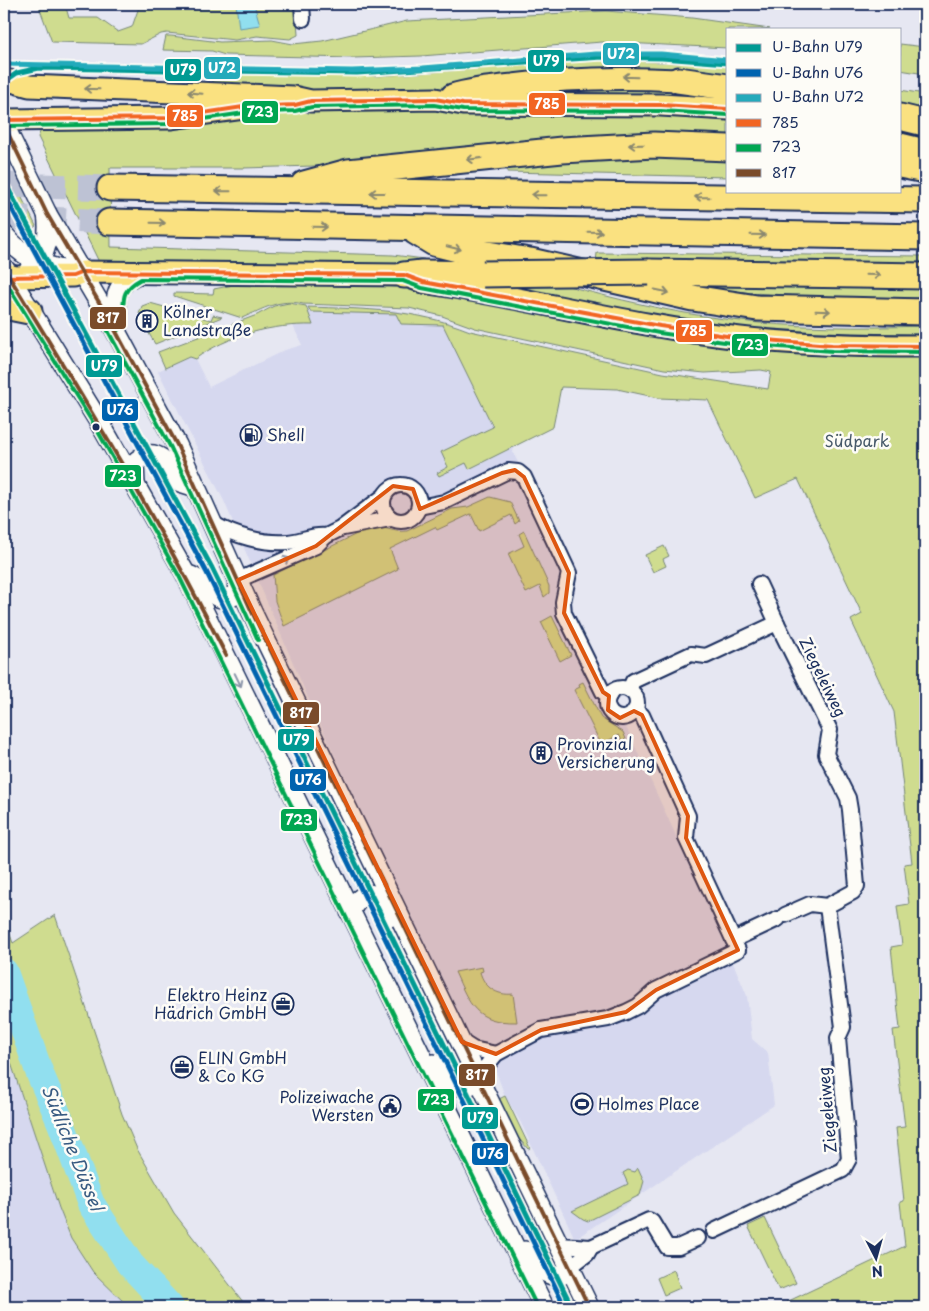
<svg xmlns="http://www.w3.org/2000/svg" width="929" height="1311" font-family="'Playpen Sans',sans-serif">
<rect width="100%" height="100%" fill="#e6e7f2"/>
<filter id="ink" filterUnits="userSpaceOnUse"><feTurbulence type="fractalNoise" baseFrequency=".02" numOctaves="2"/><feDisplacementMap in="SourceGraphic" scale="10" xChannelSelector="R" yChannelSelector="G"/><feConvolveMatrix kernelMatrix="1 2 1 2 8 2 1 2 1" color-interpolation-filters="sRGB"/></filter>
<g filter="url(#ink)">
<!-- built -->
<g fill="#d6d8ef">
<polygon points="308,307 393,310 444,321 470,331 517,341 532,362 513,452 569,572 563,590 718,927 747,996 752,1039 768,1053 774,1105 575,1239 521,1123 505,1096 490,1056 464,1033 308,698 224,501 158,371 189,357 195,359 209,387 285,350 302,345 288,315"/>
<polygon points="10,1060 59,1208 71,1238 93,1272 129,1307 4,1307 4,1064"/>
</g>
<!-- green -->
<g fill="#cfdc8f" stroke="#758676">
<polygon points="38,4 65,4 69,18 98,18 118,32 132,27 139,7 142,4 296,4 298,35 290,39 257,36 235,40 167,33 161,34 141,44 52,42"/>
<polygon points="606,11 692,18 770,29 728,29 728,48 602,42 421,56 353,58 225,55 212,51 163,50 166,36 171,36 220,42 272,40 293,44 322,41 407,21"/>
<polygon points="900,44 925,47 925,74 900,70"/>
<polygon points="603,60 728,65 728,80 461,87 389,93 321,94 149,81 212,82 212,74 378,76"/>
<polygon points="568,83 728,93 728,102 524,96 527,89"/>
<polygon points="900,90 925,94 925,117 900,111"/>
<polygon points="261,107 728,114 728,136 350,165 243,168 110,168 111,247 393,255 424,259 427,265 99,262 38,137 41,130"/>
<polygon points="728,155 728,177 507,172 508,164 566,158"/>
<polygon points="4,162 36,226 32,229 4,174"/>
<polygon points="597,253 925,256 925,269 596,262"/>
<path d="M248,282L356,284L424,289L925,353V1307H776L905,1246L900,1202L904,1201L896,1128L905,1127L893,1030L900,1029L891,947L902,945L897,906L909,904L904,864L912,863L894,712L851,620L862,614L798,479L755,498L708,400L659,398L617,389L561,387L553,427L469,469L466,463L439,476L437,473L448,467L441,452L493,427L443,325L401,324L396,314L311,312L308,307C366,309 415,309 470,331L663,373L768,389L771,372L761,370L705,373L664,369L475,328L442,316L409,308L303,304C280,298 263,309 242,318L174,296V293L213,294L214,289Z"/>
<path d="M693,282L925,285V298C848,298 772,297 695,287Z"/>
<path d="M557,283C615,299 673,313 732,320C795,328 861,328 925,326V337L750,331L598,306L501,284Z"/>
<polygon points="150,303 211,320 213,315 222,317 155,344 147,330 154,326 146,311 139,314 142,306"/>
<path d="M289,303L306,306L313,325C273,324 228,335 195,359L189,357L165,368L158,352L257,315L274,306Z"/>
<path d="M490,497L510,502L519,521L515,524L511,515L479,531L471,514L437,530L435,527L390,549L398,569L284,626L275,601L273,575L371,527C384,526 394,533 407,531L452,509L468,507Z"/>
<polygon points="524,531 549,586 549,593 544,597 540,586 526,593 508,554 524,546 519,534"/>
<polygon points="664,546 669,556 663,559 666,566 653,572 645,555"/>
<polygon points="552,616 571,655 560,661 541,622"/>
<polygon points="583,682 601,718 623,732 626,739 622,741 619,735 601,744 574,690 580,687 579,684"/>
<polygon points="55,915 122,1114 137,1149 174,1213 247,1307 129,1307 93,1272 71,1238 59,1208 10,1060 4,1064 4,918 13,943"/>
<path d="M482,967L483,971L480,972C484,987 497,996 513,994L517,1022C475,1023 470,1005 455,972Z"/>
<polygon points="505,1096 530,1148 528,1149 515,1134 497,1100"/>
<polygon points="638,1168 644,1181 640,1195 588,1221 583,1219 572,1211 628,1184 623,1173 628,1170 635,1172"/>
<polygon points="765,1218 796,1283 779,1290 748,1226"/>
<polygon points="674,1270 680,1288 664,1295 657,1278"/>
</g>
<!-- water -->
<polygon fill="#91dfef" stroke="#6299b5" points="236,4 254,4 260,25 239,28"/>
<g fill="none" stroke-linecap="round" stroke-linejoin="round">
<!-- river -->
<polyline stroke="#91dfef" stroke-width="28" points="4,972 40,1074 61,1123 91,1204 130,1264 170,1307"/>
<!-- motorway-tunnel -->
<g stroke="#bdc2d4" stroke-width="25" stroke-dasharray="25 12" stroke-linecap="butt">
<polyline points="4,185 110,188"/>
<polyline points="4,217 109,222"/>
</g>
<!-- minor casing -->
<g stroke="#1b2f5e" stroke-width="18">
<g id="minor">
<polyline points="302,4 303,19"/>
<circle cx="401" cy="503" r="18"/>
<polyline points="419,507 444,502 508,471 518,472 524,477 569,573 563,602 564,613 603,692 609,696"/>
<path d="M214,524C235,536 263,544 288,542C301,541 313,534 326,536"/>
<polyline points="343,528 390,519"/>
<polyline points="238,580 316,546 326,536 340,529 384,496"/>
<polyline points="759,584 777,623"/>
<circle cx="622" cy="703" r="15"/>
<polyline points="629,690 633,681 691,654 706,656 777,623 830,730 826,754 848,798 850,810 857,886 853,892 827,906 843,1027 838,1038 849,1159 843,1170 714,1231"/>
<polyline points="785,915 810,904 827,906"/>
<polyline points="733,940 778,919"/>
<polyline points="462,1042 473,1049 496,1054"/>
<polyline points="479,1075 496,1054 541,1030 608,1019 626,1012 638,1006 656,990 738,950 686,838 688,816 642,715 634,711"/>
<polyline points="559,1245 591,1247 649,1220 652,1222 667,1247 678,1247 698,1238"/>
<polyline points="570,1267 587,1254 591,1247"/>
</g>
</g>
<!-- secondary casing -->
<g stroke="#1b2f5e" stroke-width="22">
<g id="secondary">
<polyline points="4,125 47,214 113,326 177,445 252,612 589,1307"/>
<path d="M4,235C21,255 43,268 70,271"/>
<polyline points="4,268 101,425 185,573 544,1307"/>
<path d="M29,270C47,261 50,232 47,214"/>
<path d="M113,326L118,319C113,295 117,283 140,273"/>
<path d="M135,483L134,464C154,441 171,466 180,482L196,487"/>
<path d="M191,576C206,582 217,610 237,593L238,580"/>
<path d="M350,912C354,902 369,886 380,900C384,905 386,912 389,917"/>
<path d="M434,1064C442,1079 451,1090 470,1085L479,1075"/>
<path d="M525,1251C532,1264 558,1289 570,1267"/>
</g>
</g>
<!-- primary casing -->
<g stroke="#1b2f5e" stroke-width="25">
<g id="primary">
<polyline points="4,79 29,86 293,97 311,101 435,99 463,104 661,105 728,109"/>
<path d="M452,95C472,89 492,87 513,85C569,78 621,77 678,80"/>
<polyline points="4,120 170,118 251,107"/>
<polyline points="900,144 925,150"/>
<path d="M9,277L73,276L83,272L404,275L423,282C529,298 633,326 740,338C801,345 864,346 925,346"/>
</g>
</g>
<!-- motorway casing -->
<g stroke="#1b2f5e" stroke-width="29">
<g id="motorway">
<polyline points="678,80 728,87"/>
<polyline points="900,117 925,123"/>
<polyline points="900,165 925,170"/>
<polyline points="304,184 348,172 562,150 654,145 728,148"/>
<polyline points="110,188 925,200"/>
<polyline points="109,222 925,237"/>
<polyline points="416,232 434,243 462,250 530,261 693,298 757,308 925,312"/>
<polyline points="649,272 925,276"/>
<polyline points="404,275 422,273 483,274"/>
<polyline points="4,277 9,277"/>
<polyline points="4,306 29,311"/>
</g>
</g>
<!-- minor -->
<use href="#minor" stroke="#fdfcf7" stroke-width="14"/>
<!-- secondary -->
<use href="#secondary" stroke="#fdfcf7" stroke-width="19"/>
<!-- primary -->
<use href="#primary" stroke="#fae180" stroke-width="21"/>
<!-- motorway -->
<use href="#motorway" stroke="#fae180" stroke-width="25"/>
<!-- tram -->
<g stroke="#1b2f5e" stroke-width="1">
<polyline points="215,63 336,73"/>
<polyline points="161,470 184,531"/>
</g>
<!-- motorway-bridge casing -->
<g stroke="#1b2f5e" stroke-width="29" stroke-linecap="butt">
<polyline id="motorway-bridge" points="483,274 649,272"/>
</g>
<!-- motorway-bridge -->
<use href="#motorway-bridge" stroke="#fae180" stroke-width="25"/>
<!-- bus-1 casing -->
<g stroke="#fdfcf7" stroke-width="8">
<g id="bus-1">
<polyline points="4,120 170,118 243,107 295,105 311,101 435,99 463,104 661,105 728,109"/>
<polyline points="4,277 73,276 83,272 404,275 423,282 660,326 740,338 832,345 925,346"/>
</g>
</g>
<!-- bus-2 casing -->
<g stroke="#fdfcf7" stroke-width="8">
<g id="bus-2">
<polyline points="4,126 170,124 244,113 295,111 312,107 434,105 463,110 661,111 728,115"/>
<polyline points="4,279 96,428 179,576 537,1307"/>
<polyline points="107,329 171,448 258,640"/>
<path d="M118,330C132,309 111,295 141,279L403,281L422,288L659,333L739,344L832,351L925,352"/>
</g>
</g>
<!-- bus-3 casing -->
<g stroke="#fdfcf7" stroke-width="8">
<g id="bus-3">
<polyline points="4,125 47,214 113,326 177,445 252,612 589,1307"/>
<path d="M4,268C82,395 159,522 226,655"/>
</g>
</g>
<!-- bus-1 -->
<use href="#bus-1" stroke="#f26522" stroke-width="4"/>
<!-- bus-2 -->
<use href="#bus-2" stroke="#00a651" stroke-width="4"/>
<!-- bus-3 -->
<use href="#bus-3" stroke="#7a4b2a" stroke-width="4"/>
<!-- metro-1 casing -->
<g stroke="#fdfcf7" stroke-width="9">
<g id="metro-1">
<polyline points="4,82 17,73 39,68 357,73 603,57 662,58 728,63"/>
<polyline points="4,181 212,568 572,1307"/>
</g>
</g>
<!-- metro-2 casing -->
<g stroke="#fdfcf7" stroke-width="9">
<polyline id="metro-2" points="4,194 206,571 565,1307"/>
</g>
<!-- metro-3 casing -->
<g stroke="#fdfcf7" stroke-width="9">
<polyline id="metro-3" points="4,64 352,71 423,68 596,54 661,54 727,60"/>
</g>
<!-- metro-1 -->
<use href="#metro-1" stroke="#009a93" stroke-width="5"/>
<!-- metro-2 -->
<use href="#metro-2" stroke="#0063af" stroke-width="5"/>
<!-- metro-3 -->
<use href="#metro-3" stroke="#24aabb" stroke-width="5"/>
</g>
<!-- one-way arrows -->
<defs><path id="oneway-shaft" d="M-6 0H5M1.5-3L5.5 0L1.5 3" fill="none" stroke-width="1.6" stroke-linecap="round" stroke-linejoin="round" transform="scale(1.25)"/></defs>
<g stroke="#8a886f">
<use href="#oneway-shaft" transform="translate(630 77) rotate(-178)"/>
<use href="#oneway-shaft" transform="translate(92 89) rotate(-178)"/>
<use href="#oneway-shaft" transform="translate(195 93) rotate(-175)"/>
<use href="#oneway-shaft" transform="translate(636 145) rotate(179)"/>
<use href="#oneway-shaft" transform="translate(474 159) rotate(173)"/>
<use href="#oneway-shaft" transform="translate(223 191) rotate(-179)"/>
<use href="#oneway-shaft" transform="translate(377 193) rotate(-180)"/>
<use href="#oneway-shaft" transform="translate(539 195) rotate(-179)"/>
<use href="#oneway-shaft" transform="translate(702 197) rotate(-179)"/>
<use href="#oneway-shaft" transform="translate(158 223) rotate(1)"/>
<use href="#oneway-shaft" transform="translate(320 227) rotate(1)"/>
<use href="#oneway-shaft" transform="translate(595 232) rotate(1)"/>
<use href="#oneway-shaft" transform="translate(758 235) rotate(1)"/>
<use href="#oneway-shaft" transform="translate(454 248) rotate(14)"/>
<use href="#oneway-shaft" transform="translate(873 275) rotate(1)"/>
<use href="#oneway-shaft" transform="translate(662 291) rotate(12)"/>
<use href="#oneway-shaft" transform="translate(823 311) rotate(2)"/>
</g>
<g stroke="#8c96aa">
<use href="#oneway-shaft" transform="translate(283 561) rotate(-24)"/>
<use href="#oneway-shaft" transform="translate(238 680) rotate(64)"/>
</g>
</g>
<!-- marked area -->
<path fill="#de5710" fill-opacity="0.2" stroke="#de5710" stroke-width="4" stroke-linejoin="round" d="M515,470L524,477L569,573L564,613L603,692L609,696L608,710L620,718L634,711L642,715L688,816L686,838L738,950L656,990L626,1012L541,1030L496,1054L462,1042L238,580L316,546L393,486L413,489L420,509L502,473Z"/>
<!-- icons -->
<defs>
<g id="building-ring" transform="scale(1.125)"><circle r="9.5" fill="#fdfcf7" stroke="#1b2f5e" stroke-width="1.5"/><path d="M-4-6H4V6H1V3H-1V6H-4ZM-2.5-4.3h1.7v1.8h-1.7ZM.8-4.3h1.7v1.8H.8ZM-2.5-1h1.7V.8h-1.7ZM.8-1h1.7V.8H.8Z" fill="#1b2f5e"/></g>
<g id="fuel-ring" transform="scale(1.125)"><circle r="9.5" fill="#fdfcf7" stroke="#1b2f5e" stroke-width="1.5"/><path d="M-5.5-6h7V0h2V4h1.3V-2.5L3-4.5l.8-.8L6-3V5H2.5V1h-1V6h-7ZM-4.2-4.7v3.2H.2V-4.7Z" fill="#1b2f5e"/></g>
<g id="office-ring" transform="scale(1.125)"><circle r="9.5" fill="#fdfcf7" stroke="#1b2f5e" stroke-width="1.5"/><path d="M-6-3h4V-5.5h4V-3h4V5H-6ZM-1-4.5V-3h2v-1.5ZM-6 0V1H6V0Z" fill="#1b2f5e"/></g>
<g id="stadium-ring" transform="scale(1.125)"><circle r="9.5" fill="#fdfcf7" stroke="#1b2f5e" stroke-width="1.5"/><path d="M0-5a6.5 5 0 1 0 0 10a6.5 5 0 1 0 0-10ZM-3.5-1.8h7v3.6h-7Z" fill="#1b2f5e"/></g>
<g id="civic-ring" transform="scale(1.125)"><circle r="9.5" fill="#fdfcf7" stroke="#1b2f5e" stroke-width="1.5"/><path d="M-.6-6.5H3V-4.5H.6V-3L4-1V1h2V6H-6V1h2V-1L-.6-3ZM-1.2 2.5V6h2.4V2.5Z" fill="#1b2f5e"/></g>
</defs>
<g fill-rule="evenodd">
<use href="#building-ring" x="147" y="321"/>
<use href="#fuel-ring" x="251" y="435"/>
<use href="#building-ring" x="541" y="753"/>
<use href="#office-ring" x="283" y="1004"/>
<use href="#office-ring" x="182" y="1067"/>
<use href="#stadium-ring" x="582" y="1104"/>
<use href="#civic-ring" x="390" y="1106"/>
</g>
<!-- markers -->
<circle fill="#1b2f5e" stroke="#fdfcf7" stroke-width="2" cx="96" cy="427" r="4.5"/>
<g text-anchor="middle" stroke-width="5" stroke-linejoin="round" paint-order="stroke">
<!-- poi labels -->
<g font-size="16" fill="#1b2f5e" stroke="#fdfcf7" text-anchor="start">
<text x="163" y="318">Kölner<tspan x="163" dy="18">Landstraße</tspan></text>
<text x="267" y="441">Shell</text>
<text x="557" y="750">Provinzial<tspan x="557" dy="18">Versicherung</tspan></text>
<text x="267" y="1001" text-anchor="end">Elektro Heinz<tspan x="267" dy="18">Hädrich GmbH</tspan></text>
<text x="198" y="1064">ELIN GmbH<tspan x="198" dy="18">&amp; Co KG</tspan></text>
<text x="374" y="1103" text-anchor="end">Polizeiwache<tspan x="374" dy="18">Wersten</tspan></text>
<text x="598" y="1110">Holmes Place</text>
</g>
<!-- park labels -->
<g font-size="16" fill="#485a6a" stroke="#fdfcf7">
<text x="857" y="447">Südpark</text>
</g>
<!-- street labels -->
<g font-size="16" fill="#1b2f5e" stroke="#fdfcf7">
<text transform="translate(823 677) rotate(64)" y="6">Ziegeleiweg</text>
<text transform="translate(827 1110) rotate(-95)" y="6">Ziegeleiweg</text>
</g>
<!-- water labels -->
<g font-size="18" font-style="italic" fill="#385b82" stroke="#fdfcf7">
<text transform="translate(72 1148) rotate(68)" y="6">Südliche Düssel</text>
</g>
</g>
<g stroke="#fdfcf7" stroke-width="2">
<rect x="602" y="42" width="38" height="24" rx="5" fill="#24aabb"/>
<rect x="527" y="49" width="38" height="24" rx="5" fill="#009a93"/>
<rect x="203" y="56" width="38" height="24" rx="5" fill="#24aabb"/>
<rect x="164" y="58" width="38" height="24" rx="5" fill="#009a93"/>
<rect x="528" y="92" width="38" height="24" rx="5" fill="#f26522"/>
<rect x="241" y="100" width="38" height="24" rx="5" fill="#00a651"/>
<rect x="166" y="104" width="38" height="24" rx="5" fill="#f26522"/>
<rect x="89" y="306" width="38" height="24" rx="5" fill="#7a4b2a"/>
<rect x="675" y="319" width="38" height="24" rx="5" fill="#f26522"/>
<rect x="731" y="333" width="38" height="24" rx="5" fill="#00a651"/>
<rect x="85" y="354" width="38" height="24" rx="5" fill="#009a93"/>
<rect x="101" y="398" width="38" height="24" rx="5" fill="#0063af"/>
<rect x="104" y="464" width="38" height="24" rx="5" fill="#00a651"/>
<rect x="282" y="701" width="38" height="24" rx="5" fill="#7a4b2a"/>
<rect x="277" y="728" width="38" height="24" rx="5" fill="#009a93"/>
<rect x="289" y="768" width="38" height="24" rx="5" fill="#0063af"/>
<rect x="280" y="808" width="38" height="24" rx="5" fill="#00a651"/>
<rect x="458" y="1063" width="38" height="24" rx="5" fill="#7a4b2a"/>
<rect x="417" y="1088" width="38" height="24" rx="5" fill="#00a651"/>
<rect x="461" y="1106" width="38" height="24" rx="5" fill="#009a93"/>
<rect x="471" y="1142" width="38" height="24" rx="5" fill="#0063af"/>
</g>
<g font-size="14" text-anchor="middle" font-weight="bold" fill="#fff">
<text x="621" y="59">U72</text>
<text x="546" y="66">U79</text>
<text x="222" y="73">U72</text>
<text x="183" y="75">U79</text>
<text x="547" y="109">785</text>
<text x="260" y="117">723</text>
<text x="185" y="121">785</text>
<text x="108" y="323">817</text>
<text x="694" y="336">785</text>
<text x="750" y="350">723</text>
<text x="104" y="371">U79</text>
<text x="120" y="415">U76</text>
<text x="123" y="481">723</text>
<text x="301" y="718">817</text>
<text x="296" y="745">U79</text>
<text x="308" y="785">U76</text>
<text x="299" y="825">723</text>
<text x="477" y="1080">817</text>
<text x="436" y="1105">723</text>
<text x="480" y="1123">U79</text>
<text x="490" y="1159">U76</text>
</g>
<!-- margin -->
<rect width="929" height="1311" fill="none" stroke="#fdfcf7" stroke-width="20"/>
<rect x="10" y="10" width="909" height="1291" fill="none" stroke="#1b2f5e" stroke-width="2" filter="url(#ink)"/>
<!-- legend -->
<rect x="726" y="28" width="175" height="165" fill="#fdfcf7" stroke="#a3aaba"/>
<rect x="736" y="44" width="25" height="8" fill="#009a93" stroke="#a3aaba"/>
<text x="772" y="52" font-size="15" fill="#1b2f5e">U-Bahn U79</text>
<rect x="736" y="69" width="25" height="8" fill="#0063af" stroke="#a3aaba"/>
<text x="772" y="78" font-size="15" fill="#1b2f5e">U-Bahn U76</text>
<rect x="736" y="94" width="25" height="8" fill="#24aabb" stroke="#a3aaba"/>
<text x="772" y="102" font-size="15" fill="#1b2f5e">U-Bahn U72</text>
<rect x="736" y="119" width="25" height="8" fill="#f26522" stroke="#a3aaba"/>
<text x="772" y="128" font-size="15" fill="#1b2f5e">785</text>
<rect x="736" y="144" width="25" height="8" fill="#00a651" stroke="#a3aaba"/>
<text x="772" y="152" font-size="15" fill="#1b2f5e">723</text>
<rect x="736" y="169" width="25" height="8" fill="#7a4b2a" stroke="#a3aaba"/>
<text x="772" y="178" font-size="15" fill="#1b2f5e">817</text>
<!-- north arrow -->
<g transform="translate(876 1258) rotate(174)" stroke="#fdfcf7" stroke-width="4" paint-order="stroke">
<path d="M0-4L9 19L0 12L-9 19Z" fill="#1b2f5e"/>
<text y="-8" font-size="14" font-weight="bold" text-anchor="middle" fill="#1b2f5e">N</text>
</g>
</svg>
